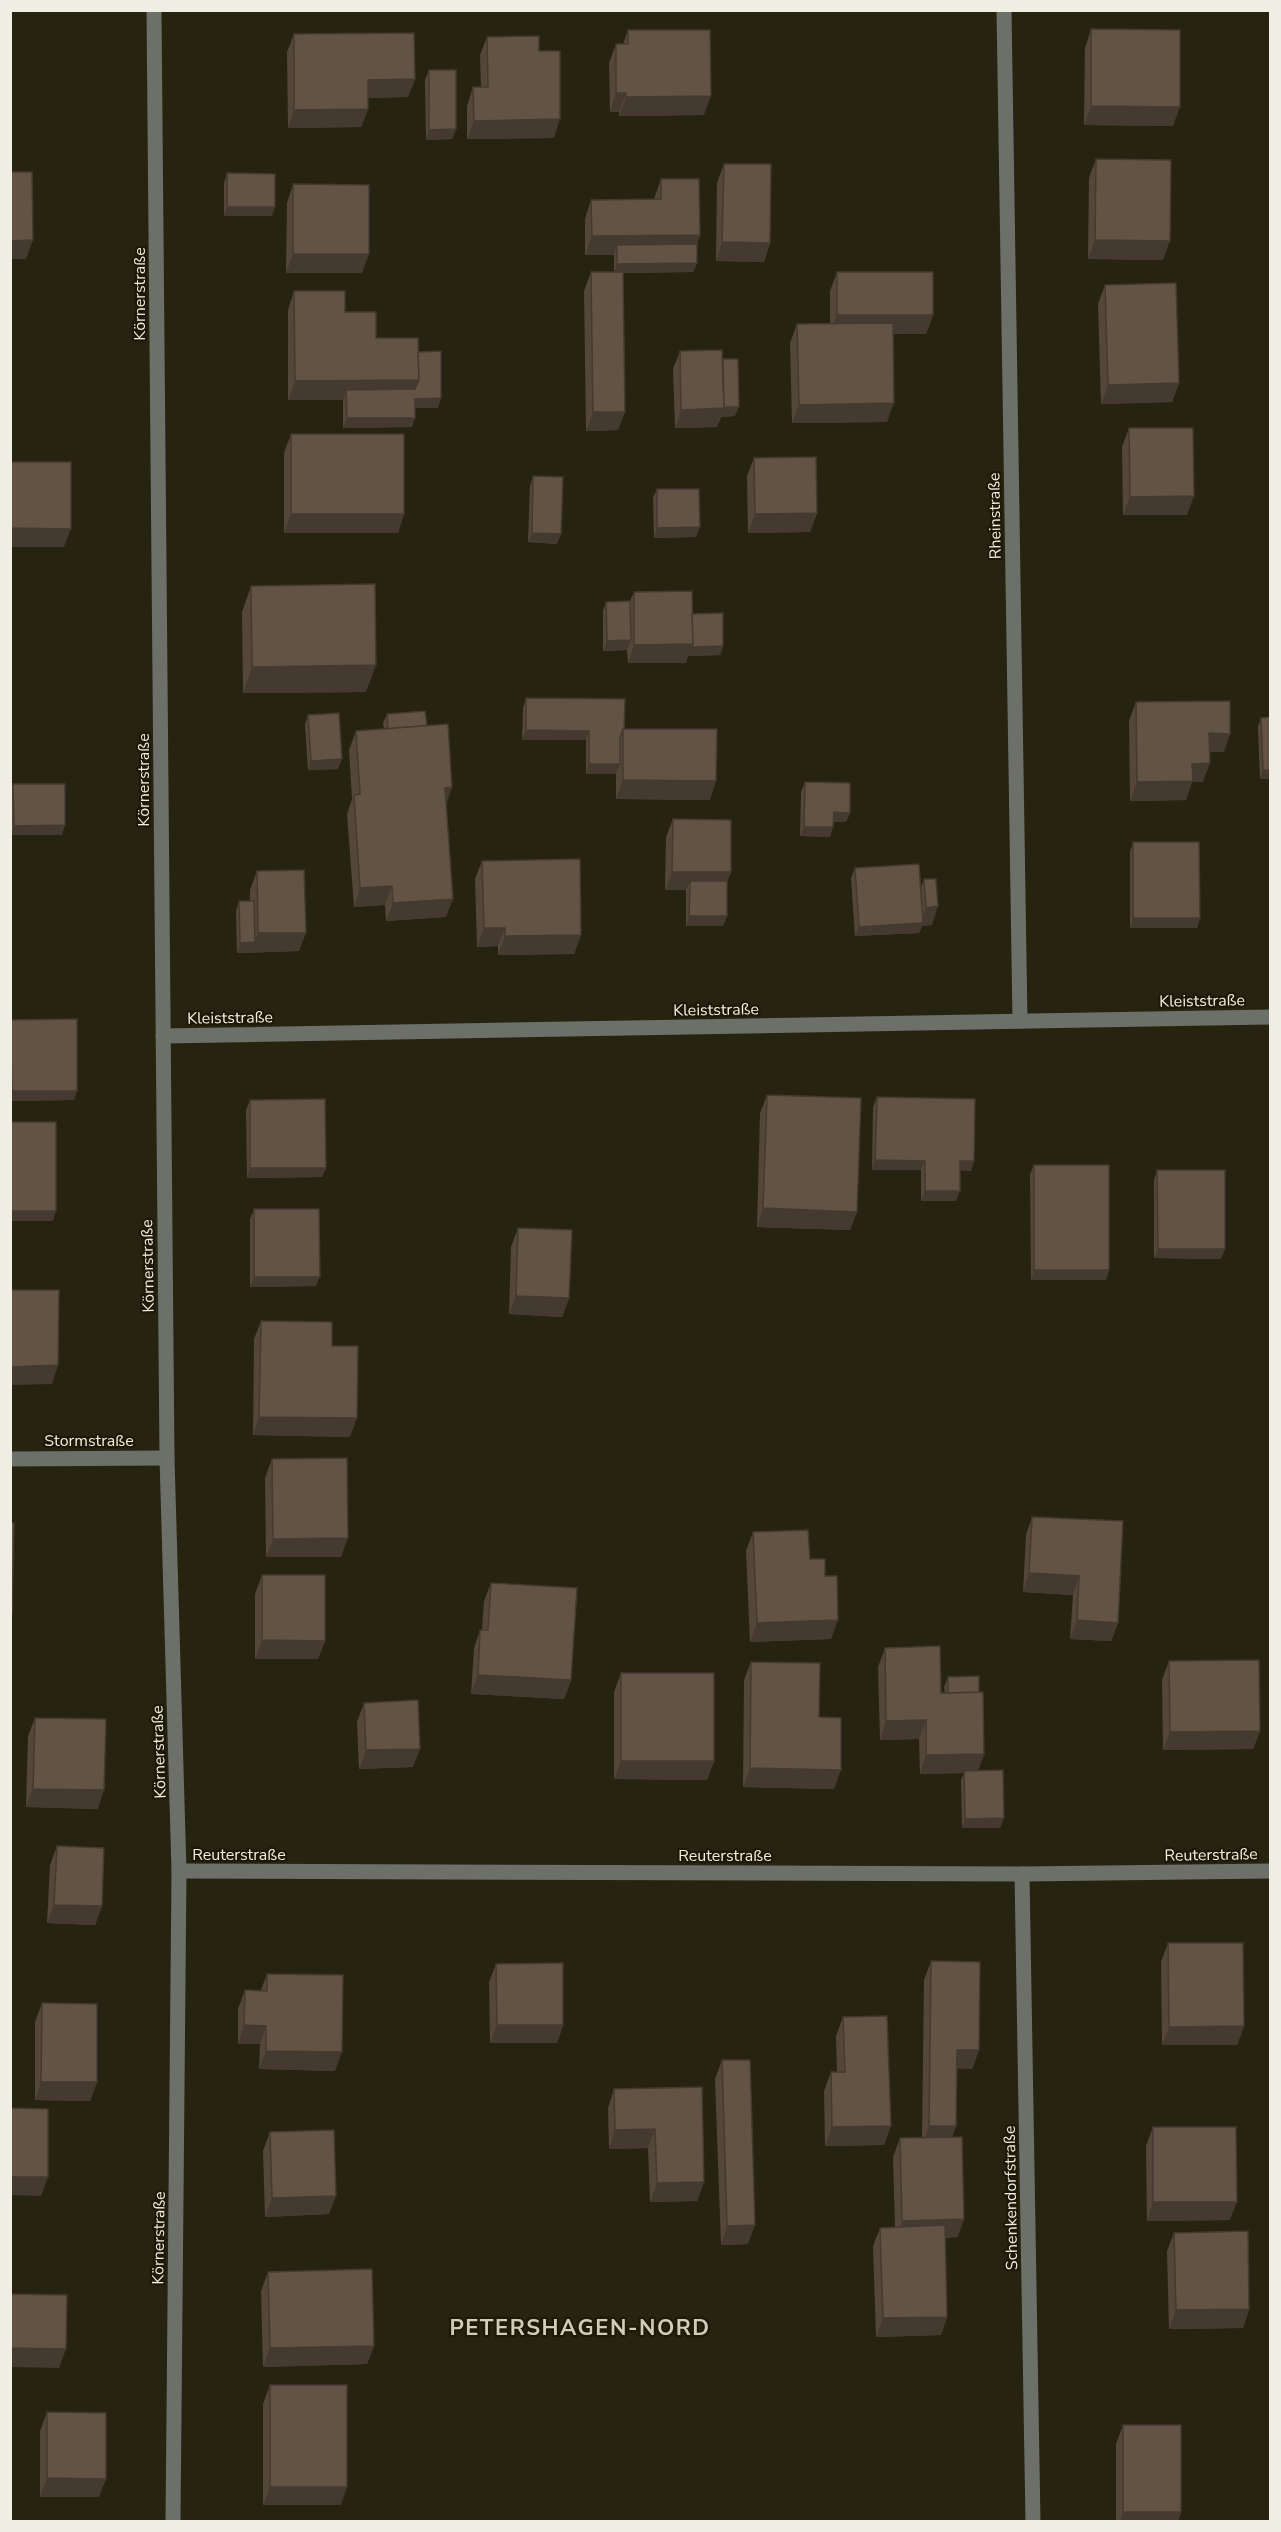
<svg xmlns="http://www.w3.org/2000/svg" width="1281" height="2532" font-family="'Nunito Sans',sans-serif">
<rect width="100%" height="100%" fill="#262311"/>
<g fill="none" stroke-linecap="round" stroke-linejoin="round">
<!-- minor -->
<g stroke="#6c7068" stroke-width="15">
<polyline points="154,10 167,1458 179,1871 173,2522"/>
<polyline points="1004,10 1020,1021"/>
<polyline points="163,1036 1270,1017"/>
<polyline points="10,1459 167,1458"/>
<polyline points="179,1871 1022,1874 1270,1871"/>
<polyline points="1022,1874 1033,2522"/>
</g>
</g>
<!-- wall -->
<g fill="#54473a">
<polygon points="1091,29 1173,126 1084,125 1085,48"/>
<polygon points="628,30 704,115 619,116 619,112 610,112 609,63 616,44 623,44"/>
<polygon points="294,34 415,79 408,97 368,98 368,109 361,127 288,128 287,52"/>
<polygon points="487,37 539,51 554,138 467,139 467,106 473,87 481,87 480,55"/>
<polygon points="429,70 456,129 452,139 426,140 425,80"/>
<polygon points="1096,159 1163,260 1088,259 1089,178"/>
<polygon points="724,164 770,243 764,262 716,261 717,183"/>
<polygon points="227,173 272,216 224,216 224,183"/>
<polygon points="661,179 700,235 697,244 697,263 693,272 623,273 618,430 586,431 584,291 591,272 614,272 614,255 585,255 585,219 591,200 654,199"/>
<polygon points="293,184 362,273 286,273 287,203"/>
<polygon points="837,272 933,315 926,334 893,334 887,422 792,423 790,343 797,324 830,324 830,291"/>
<polygon points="1105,285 1179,383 1172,402 1101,404 1098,304"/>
<polygon points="294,291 345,312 376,338 418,352 438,408 415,408 412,427 343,428 343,400 288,400 288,310"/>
<polygon points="680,351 723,359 735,416 721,417 717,427 675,428 673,369"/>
<polygon points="1129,428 1187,515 1123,515 1122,447"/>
<polygon points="291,434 404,514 398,533 284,533 284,453"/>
<polygon points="754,458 817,513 810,532 748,533 747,476"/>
<polygon points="533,476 557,544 528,542 530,486"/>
<polygon points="657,489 696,537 654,538 653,498"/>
<polygon points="251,586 366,692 243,693 242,612"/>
<polygon points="634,592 692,614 723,646 720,655 688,656 686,663 628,663 627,650 603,651 603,611 606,602 630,601"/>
<polygon points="526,698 624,729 710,800 616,799 616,774 586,774 586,740 522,740 523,708"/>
<polygon points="1136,702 1224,752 1210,752 1203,782 1192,782 1186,800 1130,801 1129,721"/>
<polygon points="387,714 427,726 446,804 446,917 386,921 385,905 354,907 347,814 352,799 349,750 356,731 384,729 383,723"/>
<polygon points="308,715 338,769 308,770 305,725"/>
<polygon points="1270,717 1270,779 1260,779 1258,727 1261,718"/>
<polygon points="805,782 850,813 846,822 833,822 830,837 800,836 801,792"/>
<polygon points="13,784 62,835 10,835 10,792"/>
<polygon points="673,819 731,872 727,881 727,916 723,926 686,926 686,890 665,890 666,837"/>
<polygon points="1133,842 1200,918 1197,928 1130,928 1130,852"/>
<polygon points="482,861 581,935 574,954 498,955 498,946 477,947 475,879"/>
<polygon points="855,868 921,888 924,879 932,925 922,926 919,933 855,936 851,878"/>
<polygon points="257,871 299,951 237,953 236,911 239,901 250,901 250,890"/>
<polygon points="10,1020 74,1100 10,1101"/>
<polygon points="767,1095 857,1212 850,1230 757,1227 760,1113"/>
<polygon points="877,1097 971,1171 960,1170 956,1201 921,1201 921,1170 872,1170 873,1107"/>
<polygon points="250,1100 326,1168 322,1177 247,1178 246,1110"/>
<polygon points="1034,1165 1109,1270 1106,1280 1031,1280 1030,1174"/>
<polygon points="1157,1170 1221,1259 1154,1258 1154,1180"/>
<polygon points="254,1209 316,1286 250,1287 250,1219"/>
<polygon points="518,1228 569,1298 562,1317 509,1314 511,1247"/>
<polygon points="261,1321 332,1346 350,1437 253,1435 254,1339"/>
<polygon points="272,1459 341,1557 266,1557 265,1478"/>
<polygon points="1032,1517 1118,1623 1111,1641 1070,1639 1073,1595 1023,1592 1026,1535"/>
<polygon points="753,1532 810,1559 825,1576 831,1639 750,1642 746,1551"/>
<polygon points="262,1575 325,1641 318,1659 255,1659 255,1594"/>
<polygon points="491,1583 571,1680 564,1699 471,1694 474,1648 480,1630 482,1630 484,1601"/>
<polygon points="885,1648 941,1693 945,1693 944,1687 948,1677 979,1692 984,1754 978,1771 1000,1828 962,1828 961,1780 964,1773 920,1774 919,1739 880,1740 878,1667"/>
<polygon points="1169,1661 1260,1731 1253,1749 1163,1750 1162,1680"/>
<polygon points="751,1662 819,1717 834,1789 743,1787 744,1680"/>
<polygon points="621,1673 714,1761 707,1780 614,1779 614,1692"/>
<polygon points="364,1703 413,1767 359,1769 357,1722"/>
<polygon points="35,1718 98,1809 26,1807 28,1736"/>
<polygon points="57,1846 102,1906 95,1925 47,1923 50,1865"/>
<polygon points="1168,1943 1244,2026 1237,2045 1162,2045 1161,1962"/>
<polygon points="931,1961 979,2050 972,2069 956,2068 956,2126 952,2137 958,2237 945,2238 947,2317 941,2335 876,2337 873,2246 880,2228 895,2227 893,2157 900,2138 922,2138 924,1980"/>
<polygon points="496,1964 563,2025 557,2043 490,2043 489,1982"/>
<polygon points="267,1974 335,2071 259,2069 260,2044 238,2044 238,2009 245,1990 261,1990"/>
<polygon points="42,2003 97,2082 90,2101 35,2100 35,2022"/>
<polygon points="843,2017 884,2145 825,2146 824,2091 831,2072 837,2072 836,2036"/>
<polygon points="722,2060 748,2244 721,2245 715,2079"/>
<polygon points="702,2087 704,2182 697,2201 650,2202 648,2148 609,2149 608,2108 614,2089"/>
<polygon points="1153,2127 1230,2220 1147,2221 1146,2146"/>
<polygon points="270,2132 329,2214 265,2217 263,2151"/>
<polygon points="1174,2233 1249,2309 1243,2328 1169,2329 1167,2251"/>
<polygon points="268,2272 374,2346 367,2364 263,2367 261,2291"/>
<polygon points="270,2385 341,2505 263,2505 263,2404"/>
<polygon points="47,2412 99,2497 40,2497 40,2431"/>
<polygon points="1123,2425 1181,2512 1178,2522 1116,2522 1116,2444"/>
</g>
<!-- shaded-wall -->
<g fill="#453a30">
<polygon points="415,79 408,97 361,98 368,80"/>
<polygon points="616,93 626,93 619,112 610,112"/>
<polygon points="711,96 704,115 619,116 626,97"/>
<polygon points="1091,106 1180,107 1173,126 1084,125"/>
<polygon points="368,109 361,127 288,128 294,110"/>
<polygon points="560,119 554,138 467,139 474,121"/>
<polygon points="456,129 452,139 426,140 429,130"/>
<polygon points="227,207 275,207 272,216 224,216"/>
<polygon points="700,235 693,253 617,245 614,255 585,255 592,236"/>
<polygon points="33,240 26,259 10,259 10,241"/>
<polygon points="1095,240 1170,241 1163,260 1088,259"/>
<polygon points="722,242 770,243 764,262 716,261"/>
<polygon points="293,254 369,254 362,273 286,273"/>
<polygon points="697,263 693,272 614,273 617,264"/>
<polygon points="837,315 933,315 926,334 830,333"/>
<polygon points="419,380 412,399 346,390 343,400 288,400 295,381"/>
<polygon points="1179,383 1172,402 1101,404 1108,385"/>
<polygon points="441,398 438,408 412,408 415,399"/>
<polygon points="894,403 887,422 792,423 799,405"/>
<polygon points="720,407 739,407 735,416 721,417 717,427 675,428 681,410"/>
<polygon points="593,412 625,412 618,430 586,431"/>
<polygon points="347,418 415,418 412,427 343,428"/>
<polygon points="1194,496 1187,515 1123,515 1130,497"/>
<polygon points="817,513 810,532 748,533 755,514"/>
<polygon points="291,514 404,514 398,533 284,533"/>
<polygon points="700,527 696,537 654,538 657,528"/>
<polygon points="10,528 71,529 64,547 10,547"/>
<polygon points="532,533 561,534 557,544 528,542"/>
<polygon points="631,640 627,650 603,651 607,641"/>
<polygon points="693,644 723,646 720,655 688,656 686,663 628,663 634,645"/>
<polygon points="376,665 366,692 243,693 252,667"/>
<polygon points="526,730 589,731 586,740 522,740"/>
<polygon points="1209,733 1230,734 1224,752 1203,752"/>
<polygon points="342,759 338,769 308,770 311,761"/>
<polygon points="1210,763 1203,782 1192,782 1186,800 1130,801 1137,782 1192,764"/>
<polygon points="589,764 620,764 616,774 586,774"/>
<polygon points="1263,770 1270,770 1270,779 1260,779"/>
<polygon points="623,780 716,781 710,800 616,799"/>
<polygon points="452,787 446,806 445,788"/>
<polygon points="834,812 850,813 846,822 830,822"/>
<polygon points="65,825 62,835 10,835 14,826"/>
<polygon points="804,827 833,827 830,837 800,836"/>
<polygon points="672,872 731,872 724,891 690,881 686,890 665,890"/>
<polygon points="392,886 385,905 354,907 360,888"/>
<polygon points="453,899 446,917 386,921 393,903"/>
<polygon points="938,906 932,925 922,926 919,933 855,936 859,927 920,923 926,908"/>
<polygon points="689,916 727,916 723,926 686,926"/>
<polygon points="1133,918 1200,918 1197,928 1130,928"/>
<polygon points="484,928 505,928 498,946 477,947"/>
<polygon points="258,933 306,933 299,951 237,953 240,943 255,942"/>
<polygon points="581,935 574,954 498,955 505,936"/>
<polygon points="12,1091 77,1091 74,1100 10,1101 10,1094"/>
<polygon points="875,1160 925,1161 921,1170 872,1170"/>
<polygon points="960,1161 974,1161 971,1171 957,1170"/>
<polygon points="250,1168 326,1168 322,1177 247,1178"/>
<polygon points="925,1191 960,1191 956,1201 921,1201"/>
<polygon points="763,1208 857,1212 850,1230 757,1227"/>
<polygon points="10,1211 56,1211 53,1221 10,1221"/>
<polygon points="1158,1249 1225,1249 1221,1259 1154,1258"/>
<polygon points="1034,1270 1109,1270 1106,1280 1031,1280"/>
<polygon points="254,1277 320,1277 316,1286 250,1287"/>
<polygon points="516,1296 569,1298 562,1317 509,1314"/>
<polygon points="58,1365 52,1384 10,1385 10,1367"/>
<polygon points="259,1417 357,1418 350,1437 253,1435"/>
<polygon points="348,1538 341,1557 266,1557 273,1539"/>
<polygon points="1029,1573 1079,1576 1073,1595 1023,1592"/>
<polygon points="838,1620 831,1639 750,1642 757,1623"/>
<polygon points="1077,1620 1118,1623 1111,1641 1070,1639"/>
<polygon points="262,1640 325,1641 318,1659 255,1659"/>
<polygon points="478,1675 571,1680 564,1699 471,1694"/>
<polygon points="926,1720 919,1739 880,1740 886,1721"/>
<polygon points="1260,1731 1253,1749 1163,1750 1170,1732"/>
<polygon points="420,1749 413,1767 359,1769 366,1750"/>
<polygon points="984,1754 977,1773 964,1771 964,1773 920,1774 926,1755"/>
<polygon points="621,1761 714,1761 707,1780 614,1779"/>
<polygon points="750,1768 841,1770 834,1789 743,1787"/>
<polygon points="33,1789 104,1790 98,1809 26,1807"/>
<polygon points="1004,1818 1000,1828 962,1828 965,1819"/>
<polygon points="54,1905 102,1906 95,1925 47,1923"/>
<polygon points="244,2025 266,2026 260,2044 238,2044"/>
<polygon points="497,2025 563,2025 557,2043 490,2043"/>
<polygon points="1244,2026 1237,2045 1162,2045 1169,2027"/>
<polygon points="957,2050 979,2050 972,2069 950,2068"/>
<polygon points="266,2051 342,2052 335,2071 259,2069"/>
<polygon points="41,2082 97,2082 90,2101 35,2100"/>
<polygon points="891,2126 884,2145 825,2146 832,2127"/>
<polygon points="929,2126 956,2126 949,2145 922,2145"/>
<polygon points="655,2129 648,2148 609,2149 615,2130"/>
<polygon points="10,2177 48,2177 41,2196 10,2195"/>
<polygon points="704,2182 697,2201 650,2202 657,2183"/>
<polygon points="336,2196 329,2214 265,2217 272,2198"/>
<polygon points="1153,2202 1237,2202 1230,2220 1147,2221"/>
<polygon points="964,2219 958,2237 896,2240 902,2221"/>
<polygon points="755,2225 748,2244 721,2245 727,2226"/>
<polygon points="1249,2309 1243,2328 1169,2329 1176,2310"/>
<polygon points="947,2317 941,2335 876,2337 883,2318"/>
<polygon points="374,2346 367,2364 263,2367 270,2348"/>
<polygon points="10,2348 66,2349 59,2368 10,2367"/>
<polygon points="47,2478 106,2479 99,2497 40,2497"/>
<polygon points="270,2487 347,2487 341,2505 263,2505"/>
<polygon points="1123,2512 1181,2512 1178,2522 1120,2522"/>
</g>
<!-- building -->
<g fill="#625344" stroke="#453a30" stroke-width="1.5">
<polygon points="1091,29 1180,30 1180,107 1091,106"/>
<polygon points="628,30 710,30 711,96 626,97 626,93 616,93 616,44 628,44"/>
<polygon points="414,33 415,79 368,80 368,109 294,110 294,34"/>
<polygon points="539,36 539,51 560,51 560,119 474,121 473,87 488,87 487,37"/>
<polygon points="429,70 456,70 456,129 429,130"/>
<polygon points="1096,159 1171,160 1170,241 1095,240"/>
<polygon points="724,164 771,164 770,243 722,242"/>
<polygon points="10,172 32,172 33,240 10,241"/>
<polygon points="227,173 275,174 275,207 227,207"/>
<polygon points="661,179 699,179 700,235 592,236 591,200 661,199"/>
<polygon points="293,184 369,185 369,254 293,254"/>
<polygon points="697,244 697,263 617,264 617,245"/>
<polygon points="591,272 623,272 625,412 593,412"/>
<rect x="837" y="272" width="96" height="43"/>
<polygon points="1176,283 1179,383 1108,385 1105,285"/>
<polygon points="294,291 345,291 345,312 376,312 376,338 418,338 419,380 295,381"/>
<polygon points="893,323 894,403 799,405 797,324"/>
<polygon points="722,350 724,408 681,410 680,351"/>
<polygon points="441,351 441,398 415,399 415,418 347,418 346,390 415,389 419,380 418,352"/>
<polygon points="723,359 738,359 739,407 724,407"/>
<polygon points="1129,428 1193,428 1194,496 1130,497"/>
<rect x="291" y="434" width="113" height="80"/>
<polygon points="816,457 817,513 755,514 754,458"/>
<polygon points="10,462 71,462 71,529 10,528"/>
<polygon points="533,476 563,477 561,534 532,533"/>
<polygon points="657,489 699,489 700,527 657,528"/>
<polygon points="375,584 376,665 252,667 251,586"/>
<polygon points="692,591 693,644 634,645 634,592"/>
<polygon points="630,601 631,640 607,641 606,602"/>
<polygon points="723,613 723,646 692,647 693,644 692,614"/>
<polygon points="526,698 625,699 624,729 623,729 620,738 620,764 589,764 589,731 526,730"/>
<polygon points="1230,701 1230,734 1209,733 1210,763 1192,764 1193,781 1137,782 1136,702"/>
<polygon points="425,711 427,726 388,729 387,714"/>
<polygon points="339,713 342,759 311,761 308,715"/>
<polygon points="1270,717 1270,770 1263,770 1261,718"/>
<polygon points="448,724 452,787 445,788 453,899 393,903 392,886 360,888 354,795 360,794 356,731"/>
<polygon points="623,729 717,729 716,781 623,780"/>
<polygon points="805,782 850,783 850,813 834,812 833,827 804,827"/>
<polygon points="13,784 65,784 65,825 14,826"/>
<polygon points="673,819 731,820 731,872 672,872"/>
<polygon points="1133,842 1199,842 1200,918 1133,918"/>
<polygon points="580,859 581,935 505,936 505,928 484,928 482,861"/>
<polygon points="919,864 923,923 859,927 855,868"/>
<polygon points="304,870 306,933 258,933 257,871"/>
<polygon points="924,879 936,879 938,906 926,908"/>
<polygon points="690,881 727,881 727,916 689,916"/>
<polygon points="239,901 254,901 255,942 240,943"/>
<polygon points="77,1019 77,1091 12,1091 10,1020"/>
<polygon points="767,1095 861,1098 857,1212 763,1208"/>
<polygon points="877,1097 975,1099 974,1161 960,1161 960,1191 925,1191 925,1161 875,1160"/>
<polygon points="325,1099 326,1168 250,1168 250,1100"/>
<rect x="10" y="1122" width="46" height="89"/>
<rect x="1034" y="1165" width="75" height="105"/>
<polygon points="1157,1170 1225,1170 1225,1249 1158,1249"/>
<polygon points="254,1209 319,1209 320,1277 254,1277"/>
<polygon points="518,1228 572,1230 569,1298 516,1296"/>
<polygon points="10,1290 59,1290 58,1365 10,1367"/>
<polygon points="261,1321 332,1322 332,1346 358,1346 357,1418 259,1417"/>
<polygon points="347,1458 348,1538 273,1539 272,1459"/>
<polygon points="1032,1517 1123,1521 1118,1623 1077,1620 1079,1576 1029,1573"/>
<polygon points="10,1523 14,1523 12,1614 10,1614"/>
<polygon points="808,1530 810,1559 825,1559 825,1576 837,1576 838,1620 757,1623 753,1532"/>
<polygon points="262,1575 325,1575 325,1641 262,1640"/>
<polygon points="491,1583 577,1588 571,1680 478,1675 480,1630 488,1630"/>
<polygon points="940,1646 941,1693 983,1692 984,1754 926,1755 926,1720 886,1721 885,1648"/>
<polygon points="1259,1660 1260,1731 1170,1732 1169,1661"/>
<polygon points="751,1662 820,1663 819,1717 841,1718 841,1770 750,1768"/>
<rect x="621" y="1673" width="93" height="88"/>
<polygon points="979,1676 979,1692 948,1693 948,1677"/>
<polygon points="418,1700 420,1749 366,1750 364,1703"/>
<polygon points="35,1718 106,1719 104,1790 33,1789"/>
<polygon points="1003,1770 1004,1818 965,1819 964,1771"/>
<polygon points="57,1846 104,1848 102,1906 54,1905"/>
<polygon points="1168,1943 1243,1943 1244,2026 1169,2027"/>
<polygon points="931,1961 980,1962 979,2050 957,2050 956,2126 929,2126"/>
<polygon points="563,1963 563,2025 497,2025 496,1964"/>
<polygon points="267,1974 343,1975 342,2052 266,2051 266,2026 244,2025 245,1990 267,1991"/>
<polygon points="42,2003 97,2004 97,2082 41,2082"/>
<polygon points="887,2016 891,2126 832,2127 831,2072 845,2072 843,2017"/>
<polygon points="722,2060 750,2060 755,2225 727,2226"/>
<polygon points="702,2087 704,2182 657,2183 655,2129 615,2130 614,2089"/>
<polygon points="10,2108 48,2109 48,2177 10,2177"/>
<polygon points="1153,2127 1236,2127 1237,2202 1153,2202"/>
<polygon points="334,2130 336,2196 272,2198 270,2132"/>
<polygon points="962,2137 964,2219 902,2221 900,2138"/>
<polygon points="945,2225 947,2317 883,2318 880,2228"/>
<polygon points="1248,2231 1249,2309 1176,2310 1174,2233"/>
<polygon points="372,2269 374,2346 270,2348 268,2272"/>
<polygon points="10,2294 67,2295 66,2349 10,2348"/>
<rect x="270" y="2385" width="77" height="102"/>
<polygon points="47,2412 106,2413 106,2479 47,2478"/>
<rect x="1123" y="2425" width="58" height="87"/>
</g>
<g text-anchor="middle" stroke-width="4.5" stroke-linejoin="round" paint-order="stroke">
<!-- street labels -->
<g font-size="16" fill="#f0eee3" stroke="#1d1908">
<text transform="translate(139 294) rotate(-90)" y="6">Körnerstraße</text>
<text transform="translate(994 516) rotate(-91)" y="6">Rheinstraße</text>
<text transform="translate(143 780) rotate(-90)" y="6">Körnerstraße</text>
<text transform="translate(1202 1000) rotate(-1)" y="6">Kleiststraße</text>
<text transform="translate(716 1009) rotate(-1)" y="6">Kleiststraße</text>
<text transform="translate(230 1017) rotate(-1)" y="6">Kleiststraße</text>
<text transform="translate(147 1266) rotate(-91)" y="6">Körnerstraße</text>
<text x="89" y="1446">Stormstraße</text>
<text transform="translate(158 1752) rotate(-92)" y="6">Körnerstraße</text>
<text x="239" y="1860">Reuterstraße</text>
<text transform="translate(1211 1854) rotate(-1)" y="6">Reuterstraße</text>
<text x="725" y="1861">Reuterstraße</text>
<text transform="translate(1010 2198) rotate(-91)" y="6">Schenkendorfstraße</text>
<text transform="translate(158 2238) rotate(-89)" y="6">Körnerstraße</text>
</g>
<!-- district labels -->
<g font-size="22" font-weight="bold" letter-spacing="1.5" fill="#d0ccb6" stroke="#1d1908">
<text x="580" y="2335">PETERSHAGEN-NORD</text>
</g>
</g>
<!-- border -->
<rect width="1281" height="2532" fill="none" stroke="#f0eee3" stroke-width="24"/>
</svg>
